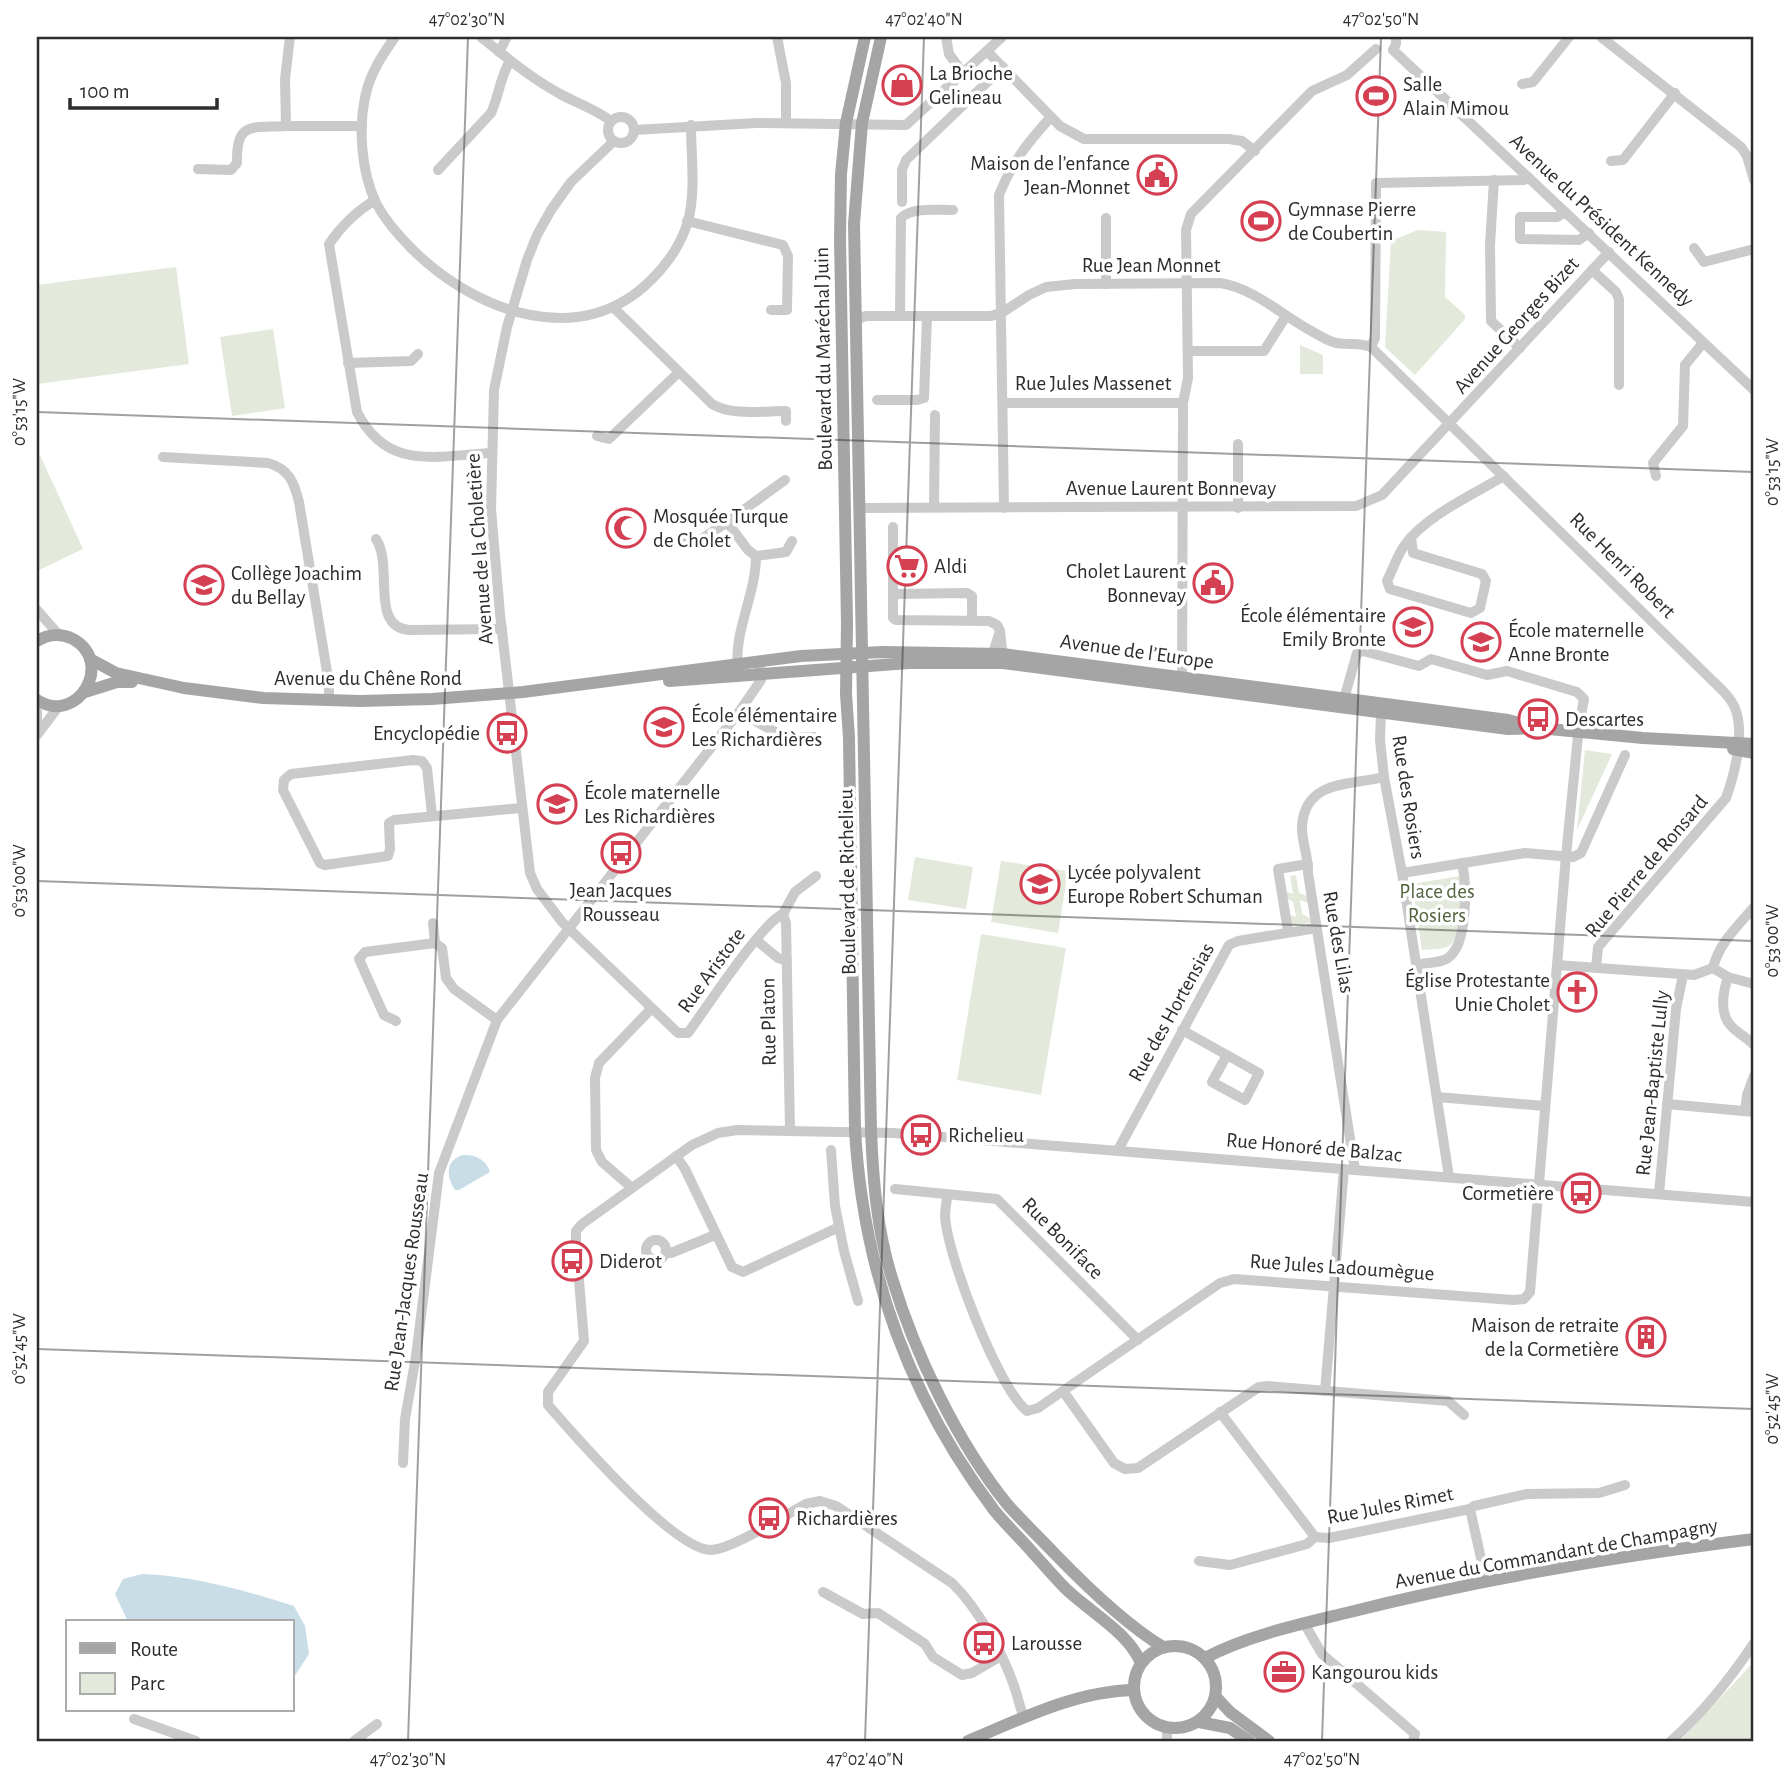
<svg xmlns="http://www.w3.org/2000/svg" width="1791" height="1778" font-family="'Alegreya Sans',sans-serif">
<rect width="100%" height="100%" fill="#fff"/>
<!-- green -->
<g fill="#e3e9db">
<polygon points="1418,230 1446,232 1445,297 1465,315 1465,319 1415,375 1385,347 1391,241"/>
<polygon points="176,267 189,364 37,384 37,285"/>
<polygon points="273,329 285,408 232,416 220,337"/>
<polygon points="1300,345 1323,355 1323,374 1300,374"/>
<polygon points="40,455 83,549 37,571 37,456"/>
<polygon points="1585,750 1612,754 1577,830"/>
<polygon points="915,857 973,867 966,909 908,900"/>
<polygon points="1001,861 1068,871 1058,933 991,922"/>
<polygon points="1296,875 1299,893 1307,896 1308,903 1300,900 1302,914 1310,918 1311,923 1290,926 1288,914 1296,917 1293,902 1286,898 1285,891 1293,894 1290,876"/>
<path d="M1460,876C1460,892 1463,937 1449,946C1442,950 1430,949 1422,950L1412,884Z"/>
<polygon points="981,934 1066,948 1041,1095 957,1080"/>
<polygon points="1754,1661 1754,1741 1680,1741 1751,1665"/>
</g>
<!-- water -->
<g fill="#c9dde7">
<path d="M463,1155C475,1154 487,1160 490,1172L459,1190H455C446,1177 445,1160 463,1155Z"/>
<path d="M142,1574C194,1576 244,1590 294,1606L305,1626L309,1654L292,1680V1622H128L115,1594L123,1579Z"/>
</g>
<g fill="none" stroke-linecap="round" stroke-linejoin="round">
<!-- minor -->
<g stroke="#cacaca" stroke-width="10">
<polyline points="290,37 285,79 286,126 362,126"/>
<path d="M395,37C383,54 371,72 366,93C358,127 361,171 376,203C385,220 398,235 412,249C474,311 581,352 652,279C668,263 682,242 688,221C696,191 691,156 691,125"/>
<path d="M481,37C507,58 532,79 562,95C579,104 596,110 611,121"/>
<polyline points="777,37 786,83 786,123"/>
<polyline points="946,37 949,54 963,73"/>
<polyline points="1601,37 1741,147 1747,156 1754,180"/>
<polyline points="1393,50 1754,390"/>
<polyline points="1393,50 1396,44 1396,37"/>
<polyline points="987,51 1060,126 1084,139 1229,139 1242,141 1255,151"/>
<polyline points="499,52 507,37"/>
<polyline points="1522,84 1533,82 1569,37"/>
<circle cx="621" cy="130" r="13"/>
<polyline points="634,130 756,123 906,125 1002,37"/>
<path d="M614,141L571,182L551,210L537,235L527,260L507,327L494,390L491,509L500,614L530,873L537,889L562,922L678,1033H688C705,1010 762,922 783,914L795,892L816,876"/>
<polyline points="1611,161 1623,160 1675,93"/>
<path d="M198,169L231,170L237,163C236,121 251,128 286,126"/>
<path d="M438,170L491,113C499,96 500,77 510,61"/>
<polyline points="1494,180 1490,245 1491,321 1520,348"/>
<path d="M375,200C355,212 342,225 329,244L357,412C387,471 435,456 491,453"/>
<polyline points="902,202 902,170 906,160 1003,67"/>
<polyline points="1565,212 1557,217 1520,217 1520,239 1579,240 1589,233"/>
<polyline points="1106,218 1106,284"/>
<polyline points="687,221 783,245 788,256 787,310 771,310"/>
<polyline points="1694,248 1704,262 1754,249"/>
<polyline points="1592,270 1616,292 1619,299 1619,385"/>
<path d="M614,308L712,404C731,416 764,411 786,411V421"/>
<path d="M900,316L901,218C912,207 937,210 953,210"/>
<path d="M856,322L862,317L867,316H991L1003,312L1029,295L1046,287L1075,284L1220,283C1254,288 1283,316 1313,332C1319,335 1326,340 1333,342C1345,346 1359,342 1371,347L1722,690C1727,695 1732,701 1735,708C1745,733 1735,773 1726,798L1598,947L1596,968"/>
<polyline points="1371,347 1375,338 1376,183 1524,180 1528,177"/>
<polyline points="1188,351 1264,351 1286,316"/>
<polyline points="348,363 411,361 418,354"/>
<polyline points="877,400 917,400 924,398 927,317"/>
<polyline points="1004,403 1183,403"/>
<polyline points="597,436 609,439 678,373"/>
<polyline points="1238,444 1238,508"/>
<path d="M163,457L268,463C289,469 294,482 299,502L329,684V701"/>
<polyline points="1656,476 1653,463 1683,426 1685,365 1703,343"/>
<polyline points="934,507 935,415"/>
<polyline points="859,508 1356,506 1382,495 1609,252"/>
<path d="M1004,508L999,195C1012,162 1028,142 1051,117"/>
<polyline points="893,527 893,618 896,620 989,621 997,625 1000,631"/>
<path d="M1411,537L1413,553L1482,574L1486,581L1480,608L1471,613L1390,589L1387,581C1393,569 1397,556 1404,546C1425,516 1474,494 1504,476"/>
<polyline points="685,538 696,543 727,522"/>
<path d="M376,539C394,566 369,628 410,630L502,629"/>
<polyline points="756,556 748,550 727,522 785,480"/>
<polyline points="893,594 967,593 972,596 972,620"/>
<polyline points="37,610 59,635"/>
<polyline points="993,653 1000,631 1003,658 999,658"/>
<path d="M738,670C733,632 756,595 756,556L786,552L792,541"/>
<polyline points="1182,684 1183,403 1188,378 1186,230 1191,214 1312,91 1347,75 1376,49"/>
<polyline points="37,712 37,730"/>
<polyline points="739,712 786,738 814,737"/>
<polyline points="1381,713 1380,740 1384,777 1402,873 1449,1177"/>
<polyline points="37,735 59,706"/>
<polyline points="432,815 427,768 422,761 413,760 291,774 284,780 283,790 320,863 325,865 388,856 390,849 389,823 394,820 521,808"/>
<polyline points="1402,873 1525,853 1573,857 1581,853 1625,755"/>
<polyline points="783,914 786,923 790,1130"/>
<polyline points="433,923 435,943 442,948 446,978 454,989 497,1020"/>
<polyline points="1288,931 1278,869 1308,864"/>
<polyline points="756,940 778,958 787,961"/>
<path d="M1416,965C1426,962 1439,964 1448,958C1468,944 1467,885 1462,863"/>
<polyline points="1557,965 1694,975 1713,968"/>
<path d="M1713,968C1719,943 1738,926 1754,907"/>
<polyline points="1713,968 1728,977 1754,984"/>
<path d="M1728,977C1723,992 1719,1014 1732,1027C1738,1033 1747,1038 1754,1045"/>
<polyline points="396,1021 384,1015 359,959 365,952 435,943"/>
<polyline points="1182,1030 1259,1073 1245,1100 1212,1082 1227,1055"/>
<polyline points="1437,1097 1545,1106"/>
<polyline points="1667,1104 1754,1112"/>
<polyline points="1745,1111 1747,1095 1754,1076"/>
<polyline points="831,1150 835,1206 844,1251 858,1301"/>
<polyline points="1118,1150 1229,945 1238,941 1317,928"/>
<polyline points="676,1156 685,1169 732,1267 743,1272 839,1227"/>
<path d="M1355,1170L1308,873C1309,857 1301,841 1302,825C1306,779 1353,785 1384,777"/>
<polyline points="631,1187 602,1162 596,1150 595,1078 599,1063 651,1009"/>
<polyline points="895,1189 997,1199 1138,1340"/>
<polyline points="1659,1194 1676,1009 1683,975"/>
<path d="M947,1195C947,1202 945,1209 945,1216C947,1255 998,1388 1027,1411L1038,1408L1220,1283L1234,1279L1513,1300L1524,1299L1530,1292L1566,856L1579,726L1584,699L1577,692L1507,671L1487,675L1431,659L1419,666L1363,651L1357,653L1344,699"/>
<circle cx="656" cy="1250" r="10"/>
<polyline points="666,1253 671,1253 715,1235"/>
<polyline points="1063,1391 1114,1463 1125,1469 1138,1468 1259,1387 1268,1386 1448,1401 1464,1415"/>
<polyline points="1325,1391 1344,1169"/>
<polyline points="1220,1412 1315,1537 1329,1538 1470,1509 1486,1581"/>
<polyline points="403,1463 405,1419 416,1356 439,1173 497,1020 739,712 761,680 760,668"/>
<polyline points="1470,1509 1474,1506 1527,1494 1599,1493 1625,1485"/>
<polyline points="1199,1561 1230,1565 1307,1544 1315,1537"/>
<polyline points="823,1592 863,1614 878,1613 925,1644 933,1657 962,1675 972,1673 1001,1656"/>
<polyline points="1304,1623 1322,1654 1415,1734 1413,1741"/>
<path d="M1024,1718C1020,1708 1018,1697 1014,1686C1003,1653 977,1607 952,1583L836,1506L820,1501L806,1504C785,1515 731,1550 710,1550C672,1548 575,1436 548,1405V1392L584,1341L576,1244V1231L582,1224L692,1145L718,1133L737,1130L893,1133L1754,1202"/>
<polyline points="134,1719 196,1741"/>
<polyline points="354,1741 377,1724"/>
<polyline points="1167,1741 1167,1729"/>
<path d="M1671,1741C1704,1712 1730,1679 1754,1643"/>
</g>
<!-- major -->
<g stroke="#a5a5a5" stroke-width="12">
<path d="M865,37L846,123L841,174L840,239L847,623L846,694L849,738L855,1130C863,1270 909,1398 994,1510C1006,1525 1021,1539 1034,1554C1044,1565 1055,1578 1066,1589C1090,1612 1128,1632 1141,1663"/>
<path d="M881,37L862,123L854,224L871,1131C873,1180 877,1231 892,1278C915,1354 957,1442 1007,1504C1022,1521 1039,1537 1055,1554C1086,1586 1125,1624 1163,1647"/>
<path d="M37,641C48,634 61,633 73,639C115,662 78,726 37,700"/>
<polyline points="90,659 116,673 184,688 263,698 360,701 432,699 523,692 801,656 883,652 1003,654 1508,720 1539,728"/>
<polyline points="669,681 909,663 1003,663 1508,729 1539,728 1643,738 1754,744"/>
<polyline points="85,692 117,682 132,682"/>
<polyline points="1733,749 1754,753"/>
<circle cx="1175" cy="1687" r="41"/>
<path d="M1205,1658C1246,1636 1301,1624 1346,1613C1480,1579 1617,1556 1754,1539"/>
<polyline points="1216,1697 1230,1712 1269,1741"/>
<polyline points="1199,1722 1230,1728 1249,1741"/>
<path d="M968,1741C1021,1719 1076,1691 1134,1690"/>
</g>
</g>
<!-- ticks -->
<path fill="none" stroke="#2d2d2d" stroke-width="2" stroke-opacity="0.45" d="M37,412L1754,472M37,881L1754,941M37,1349L1754,1409M408,1741L468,37M865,1741L924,37M1322,1741L1381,37"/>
<!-- icons -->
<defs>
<g id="shop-ring" transform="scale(2.0125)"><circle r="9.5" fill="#fff" stroke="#d43f52" stroke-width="1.5"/><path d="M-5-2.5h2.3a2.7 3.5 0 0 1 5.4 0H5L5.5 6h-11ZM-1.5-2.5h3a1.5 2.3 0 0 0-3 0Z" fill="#d43f52"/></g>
<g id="stadium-ring" transform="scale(2.0125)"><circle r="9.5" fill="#fff" stroke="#d43f52" stroke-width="1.5"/><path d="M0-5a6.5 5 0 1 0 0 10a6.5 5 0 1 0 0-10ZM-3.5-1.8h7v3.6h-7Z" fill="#d43f52"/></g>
<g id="civic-ring" transform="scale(2.0125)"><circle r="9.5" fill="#fff" stroke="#d43f52" stroke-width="1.5"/><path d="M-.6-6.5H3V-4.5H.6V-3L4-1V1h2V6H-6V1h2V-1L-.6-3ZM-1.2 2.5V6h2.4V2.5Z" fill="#d43f52"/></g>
<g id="mosque-ring" transform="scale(2.0125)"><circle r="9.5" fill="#fff" stroke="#d43f52" stroke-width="1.5"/><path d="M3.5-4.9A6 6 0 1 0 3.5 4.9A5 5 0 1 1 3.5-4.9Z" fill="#d43f52"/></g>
<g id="supermarket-ring" transform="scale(2.0125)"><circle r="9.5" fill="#fff" stroke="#d43f52" stroke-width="1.5"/><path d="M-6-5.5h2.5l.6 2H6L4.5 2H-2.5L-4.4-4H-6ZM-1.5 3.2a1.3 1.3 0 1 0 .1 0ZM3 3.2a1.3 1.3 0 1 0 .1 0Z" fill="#d43f52"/></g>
<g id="school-ring" transform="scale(2.0125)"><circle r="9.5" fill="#fff" stroke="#d43f52" stroke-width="1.5"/><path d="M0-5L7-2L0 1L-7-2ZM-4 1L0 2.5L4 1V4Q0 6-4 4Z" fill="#d43f52"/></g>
<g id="bus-ring" transform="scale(2.0125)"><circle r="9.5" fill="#fff" stroke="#d43f52" stroke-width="1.5"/><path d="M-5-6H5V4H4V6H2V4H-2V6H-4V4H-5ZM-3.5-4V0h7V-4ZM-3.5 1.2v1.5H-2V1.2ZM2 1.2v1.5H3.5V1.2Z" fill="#d43f52"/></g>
<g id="church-ring" transform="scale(2.0125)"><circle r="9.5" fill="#fff" stroke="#d43f52" stroke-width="1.5"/><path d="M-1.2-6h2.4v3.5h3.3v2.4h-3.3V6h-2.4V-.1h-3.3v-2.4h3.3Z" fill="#d43f52"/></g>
<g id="building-ring" transform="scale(2.0125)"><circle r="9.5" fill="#fff" stroke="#d43f52" stroke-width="1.5"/><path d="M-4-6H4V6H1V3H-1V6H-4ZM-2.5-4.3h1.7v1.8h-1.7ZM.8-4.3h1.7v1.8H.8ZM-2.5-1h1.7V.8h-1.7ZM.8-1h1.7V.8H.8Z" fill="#d43f52"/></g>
<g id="office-ring" transform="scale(2.0125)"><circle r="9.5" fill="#fff" stroke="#d43f52" stroke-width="1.5"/><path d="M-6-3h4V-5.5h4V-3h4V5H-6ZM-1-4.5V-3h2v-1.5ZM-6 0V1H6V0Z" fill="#d43f52"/></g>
</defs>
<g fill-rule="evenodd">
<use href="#shop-ring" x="902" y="85"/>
<use href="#stadium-ring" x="1376" y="96"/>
<use href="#civic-ring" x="1157" y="175"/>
<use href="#stadium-ring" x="1261" y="221"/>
<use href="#mosque-ring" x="626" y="528"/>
<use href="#supermarket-ring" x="907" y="566"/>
<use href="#civic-ring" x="1213" y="583"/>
<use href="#school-ring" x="204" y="585"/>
<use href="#school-ring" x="1413" y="627"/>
<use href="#school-ring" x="1481" y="642"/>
<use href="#bus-ring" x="1538" y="719"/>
<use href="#school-ring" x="664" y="727"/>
<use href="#bus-ring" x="507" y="733"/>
<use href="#school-ring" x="557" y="804"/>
<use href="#bus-ring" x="621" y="853"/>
<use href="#school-ring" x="1040" y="884"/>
<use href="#church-ring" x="1577" y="992"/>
<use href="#bus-ring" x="921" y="1135"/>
<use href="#bus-ring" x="1581" y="1193"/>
<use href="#bus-ring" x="572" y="1261"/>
<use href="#building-ring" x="1646" y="1337"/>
<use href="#bus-ring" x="769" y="1518"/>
<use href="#bus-ring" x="984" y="1643"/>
<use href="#office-ring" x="1284" y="1672"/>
</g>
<g text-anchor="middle" stroke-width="7" stroke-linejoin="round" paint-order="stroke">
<!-- poi labels -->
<g font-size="21" fill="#2d2d2d" stroke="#fff" text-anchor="start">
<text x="929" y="80">La Brioche<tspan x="929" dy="24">Gelineau</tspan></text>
<text x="1403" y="91">Salle<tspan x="1403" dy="24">Alain Mimou</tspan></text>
<text x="1130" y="170" text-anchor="end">Maison de l’enfance<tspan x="1130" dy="24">Jean-Monnet</tspan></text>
<text x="1288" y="216">Gymnase Pierre<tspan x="1288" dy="24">de Coubertin</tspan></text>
<text x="653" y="523">Mosquée Turque<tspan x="653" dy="24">de Cholet</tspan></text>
<text x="934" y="573">Aldi</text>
<text x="1186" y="578" text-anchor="end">Cholet Laurent<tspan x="1186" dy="24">Bonnevay</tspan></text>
<text x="231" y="580">Collège Joachim<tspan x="231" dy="24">du Bellay</tspan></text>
<text x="1386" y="622" text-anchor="end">École élémentaire<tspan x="1386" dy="24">Emily Bronte</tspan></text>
<text x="1508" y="637">École maternelle<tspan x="1508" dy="24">Anne Bronte</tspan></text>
<text x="691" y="722">École élémentaire<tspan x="691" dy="24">Les Richardières</tspan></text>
<text x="1565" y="726">Descartes</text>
<text x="480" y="740" text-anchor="end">Encyclopédie</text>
<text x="584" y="799">École maternelle<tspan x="584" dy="24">Les Richardières</tspan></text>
<text x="1067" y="879">Lycée polyvalent<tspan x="1067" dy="24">Europe Robert Schuman</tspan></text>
<text x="621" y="897" text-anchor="middle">Jean Jacques<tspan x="621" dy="24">Rousseau</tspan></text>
<text x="1550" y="987" text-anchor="end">Église Protestante<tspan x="1550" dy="24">Unie Cholet</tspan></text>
<text x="948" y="1142">Richelieu</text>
<text x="1554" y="1200" text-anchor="end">Cormetière</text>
<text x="599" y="1268">Diderot</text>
<text x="1619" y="1332" text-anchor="end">Maison de retraite<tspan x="1619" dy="24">de la Cormetière</tspan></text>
<text x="796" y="1525">Richardières</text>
<text x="1011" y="1650">Larousse</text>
<text x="1311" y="1679">Kangourou kids</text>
</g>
<!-- street labels -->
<g font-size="21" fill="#2d2d2d" stroke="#fff">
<text transform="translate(1602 220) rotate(43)" y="7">Avenue du Président Kennedy</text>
<text x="1151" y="272">Rue Jean Monnet</text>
<text transform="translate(1516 325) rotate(-48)" y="7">Avenue Georges Bizet</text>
<text transform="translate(823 359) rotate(-91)" y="7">Boulevard du Maréchal Juin</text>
<text x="1093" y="390">Rue Jules Massenet</text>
<text x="1171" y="495">Avenue Laurent Bonnevay</text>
<text transform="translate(479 549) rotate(-94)" y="7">Avenue de la Choletière</text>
<text transform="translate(1623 565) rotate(45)" y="7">Rue Henri Robert</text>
<text transform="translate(1137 651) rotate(8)" y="7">Avenue de l’Europe</text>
<text x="368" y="685">Avenue du Chêne Rond</text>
<text transform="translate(1409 797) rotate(81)" y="7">Rue des Rosiers</text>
<text transform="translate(1646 866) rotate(-50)" y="7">Rue Pierre de Ronsard</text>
<text transform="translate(847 882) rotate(-91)" y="7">Boulevard de Richelieu</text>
<text transform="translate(1339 942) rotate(80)" y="7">Rue des Lilas</text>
<text transform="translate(711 970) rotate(-54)" y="7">Rue Aristote</text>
<text transform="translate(1171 1012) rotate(-61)" y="7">Rue des Hortensias</text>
<text transform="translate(768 1022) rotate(-91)" y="7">Rue Platon</text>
<text transform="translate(1652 1083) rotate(-84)" y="7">Rue Jean-Baptiste Lully</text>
<text transform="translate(1314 1147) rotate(5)" y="7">Rue Honoré de Balzac</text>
<text transform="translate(1063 1238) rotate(45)" y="7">Rue Boniface</text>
<text transform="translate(1342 1267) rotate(4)" y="7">Rue Jules Ladoumègue</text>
<text transform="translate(406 1282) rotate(-82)" y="7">Rue Jean-Jacques Rousseau</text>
<text transform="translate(1390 1505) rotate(-11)" y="7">Rue Jules Rimet</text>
<text transform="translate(1556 1553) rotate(-10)" y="7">Avenue du Commandant de Champagny</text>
</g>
<!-- park labels -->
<g font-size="21" fill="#52643f" stroke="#fff">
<text x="1437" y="898">Place des<tspan x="1437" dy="24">Rosiers</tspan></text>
</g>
</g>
<!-- border -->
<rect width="1791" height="1778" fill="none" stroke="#ffffff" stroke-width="77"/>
<!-- legend -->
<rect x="66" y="1620" width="228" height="91" fill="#ffffff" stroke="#ababab" stroke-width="2"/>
<rect x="80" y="1643" width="35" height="10" fill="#a5a5a5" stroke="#ababab" stroke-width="2"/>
<text x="130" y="1656" font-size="21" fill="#2d2d2d">Route</text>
<rect x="80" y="1673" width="35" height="21" fill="#e3e9db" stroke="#ababab" stroke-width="2"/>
<text x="130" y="1690" font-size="21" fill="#2d2d2d">Parc</text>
<!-- scale -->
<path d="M70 98v10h147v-10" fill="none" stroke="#2d2d2d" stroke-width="3.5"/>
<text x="80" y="98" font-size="21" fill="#2d2d2d" stroke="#ffffff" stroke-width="5" paint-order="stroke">100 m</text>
<rect x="38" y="38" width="1714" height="1702" fill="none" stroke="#2d2d2d" stroke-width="2.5"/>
<g font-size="18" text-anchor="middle" fill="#2d2d2d">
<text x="467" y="25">47°02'30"N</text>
<text x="924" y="25">47°02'40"N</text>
<text x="1381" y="25">47°02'50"N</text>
<text transform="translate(19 412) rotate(-90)" y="6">0°53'15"W</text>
<text transform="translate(1772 472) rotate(-90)" y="6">0°53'15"W</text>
<text transform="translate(19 881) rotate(-90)" y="6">0°53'00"W</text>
<text transform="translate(1772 941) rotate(-90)" y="6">0°53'00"W</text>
<text transform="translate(19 1349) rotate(-90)" y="6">0°52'45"W</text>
<text transform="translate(1772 1409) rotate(-90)" y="6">0°52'45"W</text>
<text x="408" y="1765">47°02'30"N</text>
<text x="865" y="1765">47°02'40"N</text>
<text x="1322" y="1765">47°02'50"N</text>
</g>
</svg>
